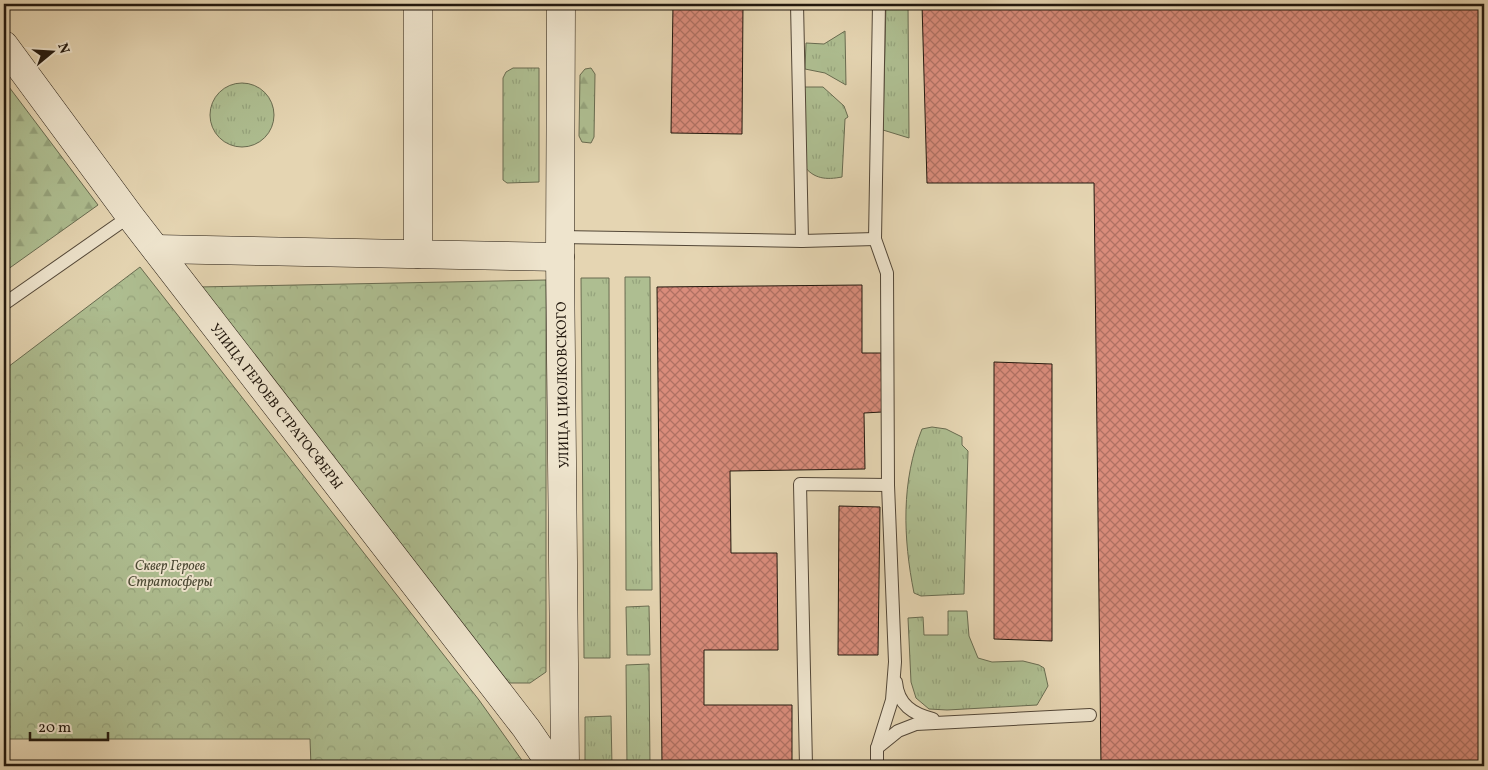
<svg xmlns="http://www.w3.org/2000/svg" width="1488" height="770" font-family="Vollkorn,serif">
<defs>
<pattern id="grass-tufts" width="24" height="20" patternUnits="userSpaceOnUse" patternTransform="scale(1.25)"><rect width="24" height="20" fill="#aebe91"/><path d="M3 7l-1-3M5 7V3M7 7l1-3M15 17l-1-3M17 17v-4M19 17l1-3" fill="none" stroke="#95a37c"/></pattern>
<pattern id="forest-firs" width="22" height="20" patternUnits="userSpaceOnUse" patternTransform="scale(1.25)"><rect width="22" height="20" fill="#aebe91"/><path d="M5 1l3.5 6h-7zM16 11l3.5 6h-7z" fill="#95a37c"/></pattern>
<pattern id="park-crowns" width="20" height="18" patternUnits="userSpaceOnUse" patternTransform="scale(1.25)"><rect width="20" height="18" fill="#aebe91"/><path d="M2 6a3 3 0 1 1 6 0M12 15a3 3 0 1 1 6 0" fill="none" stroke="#95a37c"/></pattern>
<pattern id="building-cross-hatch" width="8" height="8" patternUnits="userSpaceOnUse" patternTransform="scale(1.25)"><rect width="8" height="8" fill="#d98c7b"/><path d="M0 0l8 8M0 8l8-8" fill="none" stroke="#b07163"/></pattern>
</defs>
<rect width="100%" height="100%" fill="#e5d5b2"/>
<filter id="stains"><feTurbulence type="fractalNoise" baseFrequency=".004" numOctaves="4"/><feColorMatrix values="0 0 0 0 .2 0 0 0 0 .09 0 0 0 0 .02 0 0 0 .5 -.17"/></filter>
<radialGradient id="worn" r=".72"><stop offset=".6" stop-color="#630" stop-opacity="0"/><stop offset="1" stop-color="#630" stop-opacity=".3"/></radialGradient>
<!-- grass -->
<g fill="url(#grass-tufts)" stroke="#686b50">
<polygon points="886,4 908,4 909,138 883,130"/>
<polygon points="845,31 846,85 825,73 805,69 806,43 824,44"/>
<polygon points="513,68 539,68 539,182 507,183 503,180 503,78 506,72"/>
<circle cx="242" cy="115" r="32"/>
<path d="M803,87H823L844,106L848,117L845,119L842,177C826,180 814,179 804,166Z"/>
<polygon points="625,277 650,277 652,590 626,590"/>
<polygon points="581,278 609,278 610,658 584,658"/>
<path d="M932,427L946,429L962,437V445L968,451L964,594L921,596L914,593C903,538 901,481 922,429Z"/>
<polygon points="649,606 650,655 627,655 626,607"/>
<polygon points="948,611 967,611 969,636 978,658 992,662 1023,661 1039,665 1044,668 1048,686 1037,705 947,710 929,709 916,698 911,682 908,618 923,617 924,635 948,635"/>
<polygon points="649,664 650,766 627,766 626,665"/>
<polygon points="611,716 612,766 585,766 585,717"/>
</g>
<!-- forest -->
<g fill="url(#forest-firs)" stroke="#686b50">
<polygon points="591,68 595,74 594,137 591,143 582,142 579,136 580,75 585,69"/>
<polygon points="6,83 98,205 4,272 4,107"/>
</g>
<!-- park -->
<g fill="url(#park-crowns)" stroke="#686b50">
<polygon points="140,267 479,700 526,766 311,766 310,739 4,739 4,370"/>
<polygon points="546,280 546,672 530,683 507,683 198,287"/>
</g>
<!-- building -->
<g fill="url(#building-cross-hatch)" stroke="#22180e">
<polygon points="673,4 743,4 742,134 671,133"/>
<polygon points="922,4 1484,4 1484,766 1101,766 1094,183 927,183"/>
<polygon points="862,285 862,353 881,353 882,412 864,413 865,469 730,471 731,553 777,553 778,650 704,650 704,705 792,705 792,766 662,766 657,287"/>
<polygon points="994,362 1052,364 1052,641 994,639"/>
<polygon points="839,506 880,507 878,655 838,655"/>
</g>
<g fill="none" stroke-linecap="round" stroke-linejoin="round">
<!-- lane casing -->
<g stroke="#534737" stroke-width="14">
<g id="lane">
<polyline points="797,4 802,241"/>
<polyline points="560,237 802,241 875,239"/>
<polyline points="4,304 130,216"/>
<path d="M896,682C898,705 913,714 933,719"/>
<polyline points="877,748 898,731 916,724 1090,715"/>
<polyline points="806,766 800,484 888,485"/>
<polyline points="877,766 877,748 892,700 895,662 888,485 887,273 875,239 879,4"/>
</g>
</g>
<!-- secondary casing -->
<g stroke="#22180e" stroke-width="29">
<g id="secondary">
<polyline points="561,4 560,257 565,766"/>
<polyline points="4,45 130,216 526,728 552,766"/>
<polyline points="156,249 560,257"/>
<polyline points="418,254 418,4"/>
</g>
</g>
<!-- lane -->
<use href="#lane" stroke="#eee4cd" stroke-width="12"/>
<!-- secondary -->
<use href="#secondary" stroke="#eee4cd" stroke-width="28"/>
</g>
<g text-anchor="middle" stroke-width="4" stroke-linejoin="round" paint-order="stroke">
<!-- street labels -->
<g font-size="14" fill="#22180e" stroke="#eee4cd">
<text transform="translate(562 385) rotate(-91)" y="5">УЛИЦА ЦИОЛКОВСКОГО</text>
<text transform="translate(277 406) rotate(52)" y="5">УЛИЦА ГЕРОЕВ СТРАТОСФЕРЫ</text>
</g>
<!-- park labels -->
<g font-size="14" font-style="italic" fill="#4c4a35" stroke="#eee4cd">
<text x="170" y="570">Сквер Героев<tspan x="170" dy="16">Стратосферы</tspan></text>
</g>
</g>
<!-- margin -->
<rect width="1488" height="770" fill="none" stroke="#e5d5b2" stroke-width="20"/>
<rect x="5" y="5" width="1478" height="760" fill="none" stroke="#22180e" stroke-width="2.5"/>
<rect x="10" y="10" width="1468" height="750" fill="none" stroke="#22180e"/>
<!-- north arrow -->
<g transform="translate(52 52) rotate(72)" stroke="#eee4cd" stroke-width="4" paint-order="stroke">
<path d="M0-4L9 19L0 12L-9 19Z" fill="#22180e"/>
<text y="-8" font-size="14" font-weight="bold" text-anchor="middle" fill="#22180e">N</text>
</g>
<!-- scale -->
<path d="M30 732v8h78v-8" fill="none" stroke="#22180e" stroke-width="2.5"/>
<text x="38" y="732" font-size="15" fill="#22180e" stroke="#eee4cd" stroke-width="4" paint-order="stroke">20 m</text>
<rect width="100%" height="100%" filter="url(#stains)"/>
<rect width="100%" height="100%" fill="url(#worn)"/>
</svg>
